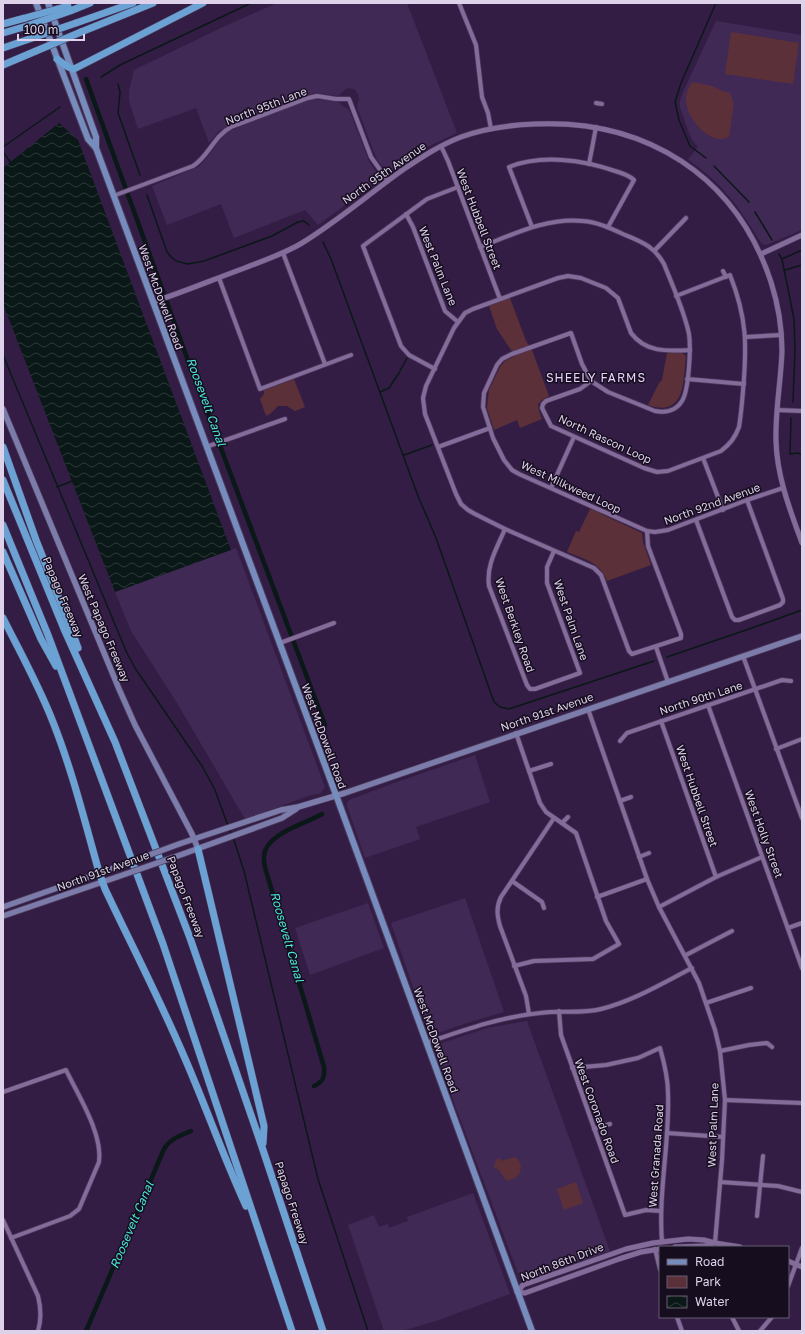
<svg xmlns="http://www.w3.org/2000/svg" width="805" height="1334" font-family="'Golos Text',sans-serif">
<defs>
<pattern id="water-waves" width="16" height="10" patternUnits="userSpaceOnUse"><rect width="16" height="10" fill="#0a1817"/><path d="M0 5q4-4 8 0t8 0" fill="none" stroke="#2d3939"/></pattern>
</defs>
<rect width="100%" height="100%" fill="#331d45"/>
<!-- built -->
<g fill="#412955">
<polygon points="277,3 407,3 457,133 423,149 391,171 386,171 377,160 358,110 357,106 359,100 358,94 354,89 347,88 338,96 318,93 306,95 231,123 218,132 209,143 196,108 138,129 129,101 129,91 134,70 138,68 223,27"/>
<polygon points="716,21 802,35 802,230 766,245 762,244 737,206 720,186 708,175 688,159 698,147 693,141 689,133 680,107 680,101 683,92"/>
<polygon points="314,99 339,102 342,106 347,108 350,112 369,161 378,175 378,181 318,225 305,210 234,238 221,204 167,225 152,186 198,167 205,160 224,135 229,131 305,101"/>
<polygon points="236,548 325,787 321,793 308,796 245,819 177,703 131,631 115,592"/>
<polygon points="475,755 490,802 416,827 420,839 365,858 347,806 347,803 349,800 394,783"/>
<polygon points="465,898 504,1012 464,1024 433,1035 428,1031 391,923"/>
<polygon points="368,903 384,948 310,975 295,928"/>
<polygon points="527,1021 610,1251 528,1281 523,1281 519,1276 435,1052 437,1046 445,1042 487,1028"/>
<polygon points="473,1193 510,1294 436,1321 402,1331 384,1331 348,1225 374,1215 379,1227 388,1224 389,1228 408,1221 407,1217"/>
</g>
<!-- green -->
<g fill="#5c3039">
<polygon points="731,32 799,43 793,84 725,74"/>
<path d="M692,82L712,86L725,92H729L732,98V101L734,102L729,137C710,147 684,116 686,97C687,92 689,87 692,82Z"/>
<polygon points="510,298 526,341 532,350 549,396 542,400 538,404 539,411 542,419 520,428 517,420 494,430 487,408 489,390 500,367 505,361 515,356 497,329 489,306"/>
<path d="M667,353H682L686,356C683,381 686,418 648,405L659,383L662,380Z"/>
<polygon points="294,379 305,407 295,411 287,406 278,406 270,414 266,416 260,399 264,394 264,390"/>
<path d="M590,509L600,512L601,514L642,533L643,542L651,565L607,581C600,562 584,559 567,552L576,531L579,532Z"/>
<path d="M515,1157C527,1165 519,1182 506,1180L498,1169H495L494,1166L496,1160L500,1158L501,1161Z"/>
<polygon points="576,1182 583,1203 564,1210 557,1189"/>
</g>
<!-- water -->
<polygon fill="url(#water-waves)" points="59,123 78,140 231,550 115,592 3,304 3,168"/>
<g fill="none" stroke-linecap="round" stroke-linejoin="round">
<!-- stream -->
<g stroke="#0a1817" stroke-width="1.5">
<polyline points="101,77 120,65 251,3"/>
<polyline points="118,84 120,92 118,113 140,175"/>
<polyline points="3,147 60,107"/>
<polyline points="3,152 11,163"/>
<polyline points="706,158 690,146 679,120 675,102 681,83 716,3"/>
<polyline points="714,166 749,202"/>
<polyline points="147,195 167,252 171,257 176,261 188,264 204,261 272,236 298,222 304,221 309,225"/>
<polyline points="755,212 772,240"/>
<polyline points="323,242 331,259 418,496 436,538 494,702 500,707 509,709 654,661"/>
<polyline points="779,254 782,259 794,319 795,350 793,402"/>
<polyline points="782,259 802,250"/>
<polyline points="785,270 802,265"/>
<polyline points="3,355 126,651 135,668 202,766 215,790 231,834"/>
<polyline points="380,392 389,388 399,373 407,358"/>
<polyline points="791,418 790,454 798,453 802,455"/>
<polyline points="404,455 432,445"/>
<polyline points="57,487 72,481"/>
<polyline points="667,657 749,629 802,610"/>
<polyline points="233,837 244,871 318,1179 368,1331"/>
</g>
<!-- canal -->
<g stroke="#0a1817" stroke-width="4.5">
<polyline points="86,79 190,366 325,725"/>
<path d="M314,1086C323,1082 325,1077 324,1067L269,881C267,873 263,865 264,856C265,834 305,824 322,814"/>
<path d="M86,1331L164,1149C170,1139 181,1135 191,1131"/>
</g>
<!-- minor casing -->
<g stroke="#4d3a5c" stroke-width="5.5">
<g id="minor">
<polyline points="459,3 476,45 482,97 488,113 491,129"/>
<polyline points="596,103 602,104"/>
<polyline points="441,146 448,161 500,299"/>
<polyline points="589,164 596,127"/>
<path d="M113,196L193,166C208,157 214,136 231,127L308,98L317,96L336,99H349L371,157L388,181"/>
<polyline points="406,214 413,227 445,311 458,322"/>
<path d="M532,227L509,167C542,154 583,160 615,171C622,173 629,175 634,180L608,227"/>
<path d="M480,247C512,235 547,217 583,221C597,222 610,228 623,234C642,242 654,246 664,264C673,287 684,310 689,334C691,348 689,390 682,401C676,411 665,413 655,411L608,392L591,381"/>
<polyline points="655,250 686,218"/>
<polyline points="283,253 325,364"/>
<polyline points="723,271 726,277"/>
<polyline points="219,278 260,389 351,355"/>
<polyline points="746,337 781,335"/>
<polyline points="435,369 409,355 401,346 363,246 427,199 458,187"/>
<polyline points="687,379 744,384"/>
<polyline points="591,381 582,364 571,333 512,354 502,359 497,365 484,393 483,407 493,438 504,460 512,470 519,474 647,531 655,532 668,530 747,500 783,488"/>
<path d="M591,381L580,389L546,401L543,404L542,408L551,426L644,468L657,472L668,471L721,451C730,444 735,438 739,427C741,415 742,403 743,391C747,345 747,318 730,275L676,296"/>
<polyline points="777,410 802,411"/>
<polyline points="206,447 285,419"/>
<polyline points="438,447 490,428"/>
<polyline points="703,458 723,510"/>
<polyline points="551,488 574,437"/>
<polyline points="696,520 732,617 735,620 739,620 780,605 783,602 783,599 747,500"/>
<path d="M505,529C497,548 486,565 489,586L527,685L530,689H535L580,673L547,583V567L554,551"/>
<path d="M647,531L648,546L681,634V638L632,654L629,651L601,575L594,568L505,529L475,514L468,510L461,504L456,494L425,414L423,398L426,386L454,328L465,313L473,309L558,278L568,276L581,278L606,288L618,298L631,333C646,353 668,351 690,350"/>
<polyline points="280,643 334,623"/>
<polyline points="656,647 668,682"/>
<polyline points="743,656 802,818"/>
<polyline points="708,705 802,968"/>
<polyline points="588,709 647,879 659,907 699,983 715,1030 720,1051 725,1100 722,1160 715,1243"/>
<polyline points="661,721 716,877"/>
<polyline points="620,741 627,733 782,680 791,681"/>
<polyline points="776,749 802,739"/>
<polyline points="529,771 551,764"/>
<polyline points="620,801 631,797"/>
<polyline points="562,823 568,817"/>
<polyline points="639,857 649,853"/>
<polyline points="512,881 542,902 544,908"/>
<polyline points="597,897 647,879"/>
<polyline points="659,907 716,877 762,857"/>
<polyline points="788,928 802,923"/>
<polyline points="686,955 732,931"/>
<polyline points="514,966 534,961 593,959 619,944 606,921 576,833 546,812 540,803 516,733"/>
<polyline points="706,1003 751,988"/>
<polyline points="559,1011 561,1035 625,1215 646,1210 661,1211"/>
<path d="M529,1014L526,996L500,926C497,915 496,907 501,897L554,818"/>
<path d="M426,1043C464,1030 500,1017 540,1013C560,1010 582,1014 601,1009C633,1001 663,983 692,968"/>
<polyline points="720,1051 749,1045 767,1043 772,1047"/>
<path d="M572,1068L606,1065L638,1058L660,1048C664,1062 668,1077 668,1093C670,1142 658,1192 662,1242"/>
<path d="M3,1092L66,1070C78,1095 103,1134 99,1162L79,1209L70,1216L11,1238"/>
<polyline points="725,1100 802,1103"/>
<polyline points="594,1129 610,1124"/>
<polyline points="667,1133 723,1137"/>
<polyline points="720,1182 778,1186 802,1192"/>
<polyline points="757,1216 763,1156"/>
<path d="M3,1220L38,1296C41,1308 42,1318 38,1331"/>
<polyline points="655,1249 660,1269"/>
<polyline points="788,1286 802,1248"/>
<polyline points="677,1317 682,1331"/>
<polyline points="732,1317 739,1331"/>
<polyline points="760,1331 772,1317"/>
</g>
</g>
<!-- tertiary casing -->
<g stroke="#4d3a5c" stroke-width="6">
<g id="tertiary">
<polyline points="761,254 802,235"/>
<path d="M153,302C183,292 212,280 242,269C262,261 284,254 302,243C338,221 370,193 404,169C422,157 440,145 461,137C485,128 510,125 535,124C645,119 736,175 771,282C778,304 782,328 782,351C781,381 775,411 776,441C777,477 790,510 802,543"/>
<polyline points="675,1247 705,1246 714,1243"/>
<polyline points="788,1261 802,1267"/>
<polyline points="517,1292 523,1285 626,1249 653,1243 688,1239 704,1240 715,1243 740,1247"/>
<polyline points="517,1292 525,1293 619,1259 641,1252 660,1249"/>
</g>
</g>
<!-- secondary casing -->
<g stroke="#4d3a5c" stroke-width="7">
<g id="secondary">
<polyline points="3,409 119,689 135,725 192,834 198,849"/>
<polyline points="179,844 281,810 298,807 345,793 802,636"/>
<polyline points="183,854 282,818 296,809"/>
<polyline points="3,907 114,868"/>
<polyline points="3,916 117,877"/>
</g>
</g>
<!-- primary casing -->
<g stroke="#4d3a5c" stroke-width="8">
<g id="primary">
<polyline points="36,3 88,139 96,148 336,795 532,1331"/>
<polyline points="48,3 96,137 96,148"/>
</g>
</g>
<!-- motorway casing -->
<g stroke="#4d3a5c" stroke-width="8">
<g id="motorway">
<polyline points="70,11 90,3"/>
<polyline points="76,23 133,3"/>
<polyline points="3,24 25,18"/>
<polyline points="81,32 153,3"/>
<polyline points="3,33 27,26"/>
<polyline points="57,59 68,67 74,69 203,3"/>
<polyline points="3,65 36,51"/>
<polyline points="3,447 36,540 70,626 78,648"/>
<polyline points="3,480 64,629 115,742 190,938 262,1147 323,1331"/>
<polyline points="3,525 48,635 163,944 292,1331"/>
<polyline points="3,552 41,639 56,666"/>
<path d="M3,618C20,652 39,686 53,722C72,770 85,822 99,872L105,889C131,944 159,998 183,1054C205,1104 223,1156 246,1206"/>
<polyline points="198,849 264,1126 263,1143"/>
</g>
</g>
<!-- minor -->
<use href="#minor" stroke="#836c9a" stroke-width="4"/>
<!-- tertiary -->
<use href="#tertiary" stroke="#836c9a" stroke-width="5"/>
<!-- secondary -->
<use href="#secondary" stroke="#7c7cab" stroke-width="5.5"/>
<!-- primary -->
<use href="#primary" stroke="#758cbc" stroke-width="6"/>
<!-- motorway -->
<use href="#motorway" stroke="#6ba1d3" stroke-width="7"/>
<!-- secondary-bridge casing -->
<g stroke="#4d3a5c" stroke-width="7" stroke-linecap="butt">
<g id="secondary-bridge">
<polyline points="114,868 179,844"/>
<polyline points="117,877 183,854"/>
</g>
</g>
<!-- motorway-bridge casing -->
<g stroke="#4d3a5c" stroke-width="8" stroke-linecap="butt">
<g id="motorway-bridge">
<polyline points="25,18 68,6"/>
<polyline points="27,26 70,11"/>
<polyline points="3,48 76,23"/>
<polyline points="36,51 81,32"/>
</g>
</g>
<!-- secondary-bridge -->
<use href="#secondary-bridge" stroke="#7c7cab" stroke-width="5.5"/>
<!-- motorway-bridge -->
<use href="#motorway-bridge" stroke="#6ba1d3" stroke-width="7"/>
</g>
<g text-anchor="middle" stroke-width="3" stroke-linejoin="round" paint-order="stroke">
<!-- street labels -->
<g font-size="11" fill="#ded2eb" stroke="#160d1e">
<text transform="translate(266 106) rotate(-21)" y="4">North 95th Lane</text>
<text transform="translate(384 173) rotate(-35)" y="4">North 95th Avenue</text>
<text transform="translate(479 219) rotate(69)" y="4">West Hubbell Street</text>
<text transform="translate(438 266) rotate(68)" y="4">West Palm Lane</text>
<text transform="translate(161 297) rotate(70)" y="4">West McDowell Road</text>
<text transform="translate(605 439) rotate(25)" y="4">North Rascon Loop</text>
<text transform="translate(571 487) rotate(25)" y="4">West Milkweed Loop</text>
<text transform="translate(712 504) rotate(-20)" y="4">North 92nd Avenue</text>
<text transform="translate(63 597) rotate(67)" y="4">Papago Freeway</text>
<text transform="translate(571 620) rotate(71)" y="4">West Palm Lane</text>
<text transform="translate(515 625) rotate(71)" y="4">West Berkley Road</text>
<text transform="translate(104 628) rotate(67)" y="4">West Papago Freeway</text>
<text transform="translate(701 698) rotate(-18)" y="4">North 90th Lane</text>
<text transform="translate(547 712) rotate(-19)" y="4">North 91st Avenue</text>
<text transform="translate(324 736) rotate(70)" y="4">West McDowell Road</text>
<text transform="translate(697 796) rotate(71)" y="4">West Hubbell Street</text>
<text transform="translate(764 834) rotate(70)" y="4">West Holly Street</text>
<text transform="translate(103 871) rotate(-20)" y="4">North 91st Avenue</text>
<text transform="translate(186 897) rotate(69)" y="4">Papago Freeway</text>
<text transform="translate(436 1040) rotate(70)" y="4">West McDowell Road</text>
<text transform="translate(597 1111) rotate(70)" y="4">West Coronado Road</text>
<text transform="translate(713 1125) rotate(-88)" y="4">West Palm Lane</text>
<text transform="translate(656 1156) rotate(-86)" y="4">West Granada Road</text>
<text transform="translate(292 1203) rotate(72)" y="4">Papago Freeway</text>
<text transform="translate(562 1262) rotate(-21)" y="4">North 86th Drive</text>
</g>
<!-- neighbourhood labels -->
<g font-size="12" letter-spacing="1" fill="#e5d1fa" stroke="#160d1e">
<text x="596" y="382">SHEELY FARMS</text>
</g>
<!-- water labels -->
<g font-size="12" font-style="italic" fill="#49e5d9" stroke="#160d1e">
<text transform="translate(206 402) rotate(70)" y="4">Roosevelt Canal</text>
<text transform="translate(287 937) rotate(74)" y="4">Roosevelt Canal</text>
<text transform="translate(132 1225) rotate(-67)" y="4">Roosevelt Canal</text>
</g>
</g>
<!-- border -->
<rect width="805" height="1334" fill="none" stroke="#ded2eb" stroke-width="8"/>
<!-- legend -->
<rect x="659" y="1246" width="130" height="72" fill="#160d1e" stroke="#665c70"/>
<rect x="667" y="1259" width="20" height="6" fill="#758cbc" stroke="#665c70"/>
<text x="695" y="1266" font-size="12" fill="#ded2eb">Road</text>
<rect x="667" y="1276" width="20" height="12" fill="#5c3039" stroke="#665c70"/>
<text x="695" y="1286" font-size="12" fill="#ded2eb">Park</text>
<rect x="667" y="1296" width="20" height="12" fill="url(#water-waves)" stroke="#665c70"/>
<text x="695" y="1306" font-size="12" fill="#ded2eb">Water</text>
<!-- scale -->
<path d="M18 34v6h66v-6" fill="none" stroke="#ded2eb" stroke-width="2"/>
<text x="24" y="34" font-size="12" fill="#ded2eb" stroke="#160d1e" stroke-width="3" paint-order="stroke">100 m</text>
</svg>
